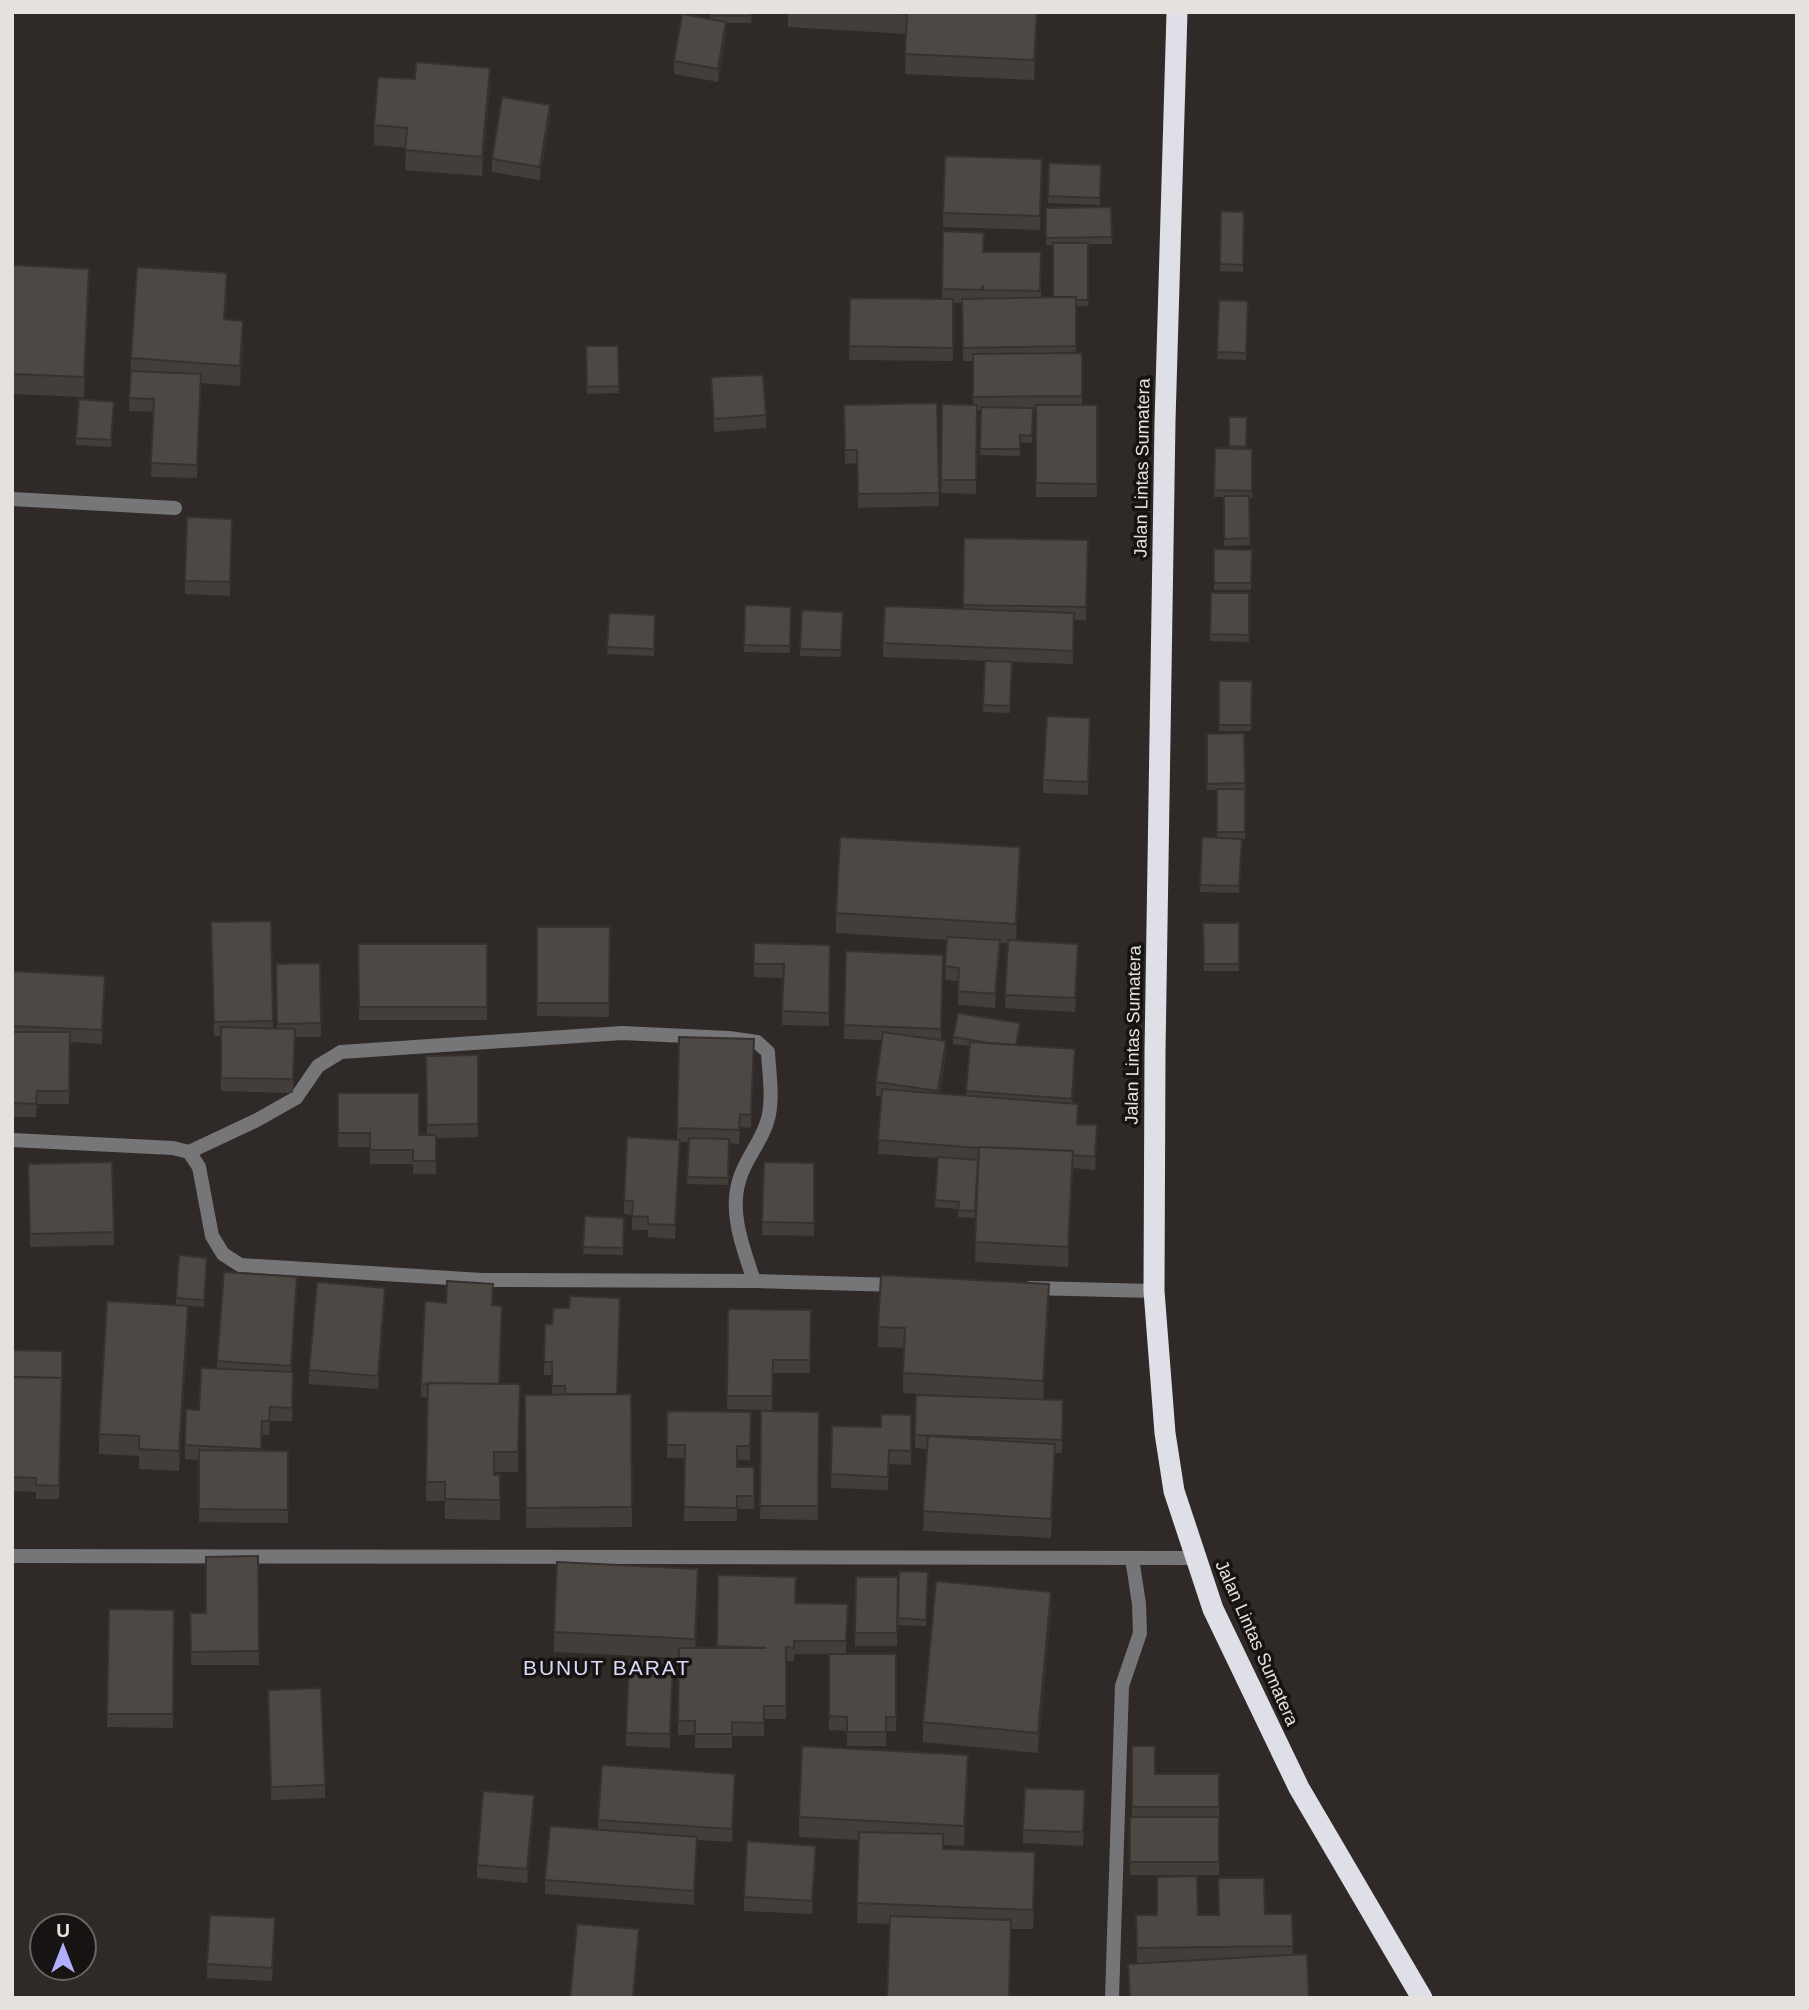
<svg xmlns="http://www.w3.org/2000/svg" width="1809" height="2010" font-family="Arial,sans-serif">
<rect width="100%" height="100%" fill="#2f2a27"/>
<g fill="none" stroke-linecap="round" stroke-linejoin="round">
<!-- street -->
<g stroke="#767679" stroke-width="14">
<polyline points="12,499 175,508"/>
<polyline points="12,1140 173,1148 189,1152 199,1167 212,1236 223,1254 240,1265 482,1280 754,1281 897,1285"/>
<path d="M189,1152L257,1120L296,1098L318,1066L341,1052L622,1033L729,1038L757,1042L768,1052C769,1074 774,1101 767,1122C761,1143 744,1160 739,1181C729,1214 744,1250 754,1281"/>
<polyline points="1030,1288 1154,1291"/>
<polyline points="12,1556 1195,1558"/>
<polyline points="1112,1998 1122,1686 1140,1633 1139,1604 1132,1558"/>
</g>
<!-- highway -->
<polyline stroke="#dfdfe7" stroke-width="21" points="1177,12 1165,421 1155,1052 1154,1291 1165,1433 1174,1491 1213,1609 1299,1788 1422,1998"/>
</g>
<!-- wall -->
<g fill="#433e3a">
<polygon points="710,12 752,12 751,23 726,23 726,35 718,82 674,74 674,61 710,19"/>
<polygon points="788,12 1038,12 1034,80 905,74 906,34 788,27"/>
<polygon points="490,88 482,176 405,170 406,148 374,145 374,125"/>
<polygon points="550,118 540,180 492,172 492,159"/>
<polygon points="1042,159 1040,230 943,227 943,213"/>
<polygon points="1049,163 1101,165 1100,205 1048,203"/>
<polygon points="1111,207 1112,244 1088,244 1088,306 1076,306 1076,353 1082,353 1082,405 1097,405 1097,497 1036,497 1036,410 1033,410 1032,443 1020,442 1020,456 980,455 981,410 977,410 976,494 941,493 942,404 973,405 973,361 963,361 962,303 953,303 953,361 849,360 850,298 942,299 943,231 984,252 1041,252 1041,298 1053,297 1053,245 1046,245 1046,208"/>
<polygon points="1221,211 1244,212 1243,272 1220,271"/>
<polygon points="12,265 89,289 84,397 12,394"/>
<polygon points="227,293 225,319 243,340 240,386 201,383 197,478 151,477 154,412 129,411 131,358"/>
<polygon points="1219,300 1248,301 1246,360 1217,359"/>
<polygon points="586,346 619,386 619,393 587,394"/>
<polygon points="711,377 766,415 766,428 714,432"/>
<polygon points="937,403 939,506 858,508 857,463 845,464 844,405"/>
<polygon points="114,409 111,447 76,445 76,438"/>
<polygon points="1229,417 1247,417 1246,448 1252,449 1252,498 1250,498 1250,545 1224,546 1224,497 1214,497 1215,448 1229,448"/>
<polygon points="232,532 230,596 185,594 185,581"/>
<polygon points="964,538 1088,540 1086,620 1074,620 1073,664 883,657 883,643 963,609"/>
<polygon points="1214,549 1252,550 1251,590 1214,590"/>
<polygon points="1249,593 1249,642 1210,641 1210,634"/>
<polygon points="745,605 791,607 790,653 744,652"/>
<polygon points="802,610 843,612 841,657 800,656"/>
<polygon points="609,613 655,615 654,656 607,654"/>
<polygon points="985,661 1012,662 1010,713 983,712"/>
<polygon points="1219,681 1252,681 1251,731 1219,731"/>
<polygon points="1090,731 1088,795 1043,793 1043,780"/>
<polygon points="1207,734 1245,783 1245,839 1242,839 1239,893 1200,892 1202,837 1217,838 1217,790 1207,790"/>
<polygon points="1020,866 1016,941 1078,957 1075,1012 1005,1008 1007,943 1000,943 995,1008 958,1005 958,981 945,980 947,940 836,933 836,913"/>
<polygon points="271,921 273,1028 277,1028 276,964 320,963 321,1037 295,1037 293,1093 221,1091 221,1036 214,1036 211,922"/>
<polygon points="1203,923 1239,923 1239,971 1204,971"/>
<polygon points="537,927 610,927 609,1017 537,1016"/>
<polygon points="754,943 830,945 829,1026 782,1025 783,978 754,977"/>
<polygon points="358,944 487,944 487,1020 359,1020"/>
<polygon points="846,951 943,955 941,1040 946,1054 940,1094 966,1096 969,1046 953,1044 953,1037 1020,1030 1017,1045 1075,1063 1072,1104 1078,1124 1097,1139 1095,1170 1073,1168 1068,1267 975,1262 978,1173 975,1218 958,1217 958,1209 935,1207 938,1158 878,1154 882,1096 876,1096 876,1082 882,1040 844,1039"/>
<polygon points="12,971 105,989 102,1044 70,1042 69,1104 37,1104 36,1117 12,1117"/>
<polygon points="679,1037 754,1039 751,1128 740,1127 739,1144 729,1143 728,1185 687,1184 689,1142 680,1142 675,1239 648,1237 648,1230 632,1230 632,1215 624,1214 624,1201 677,1140"/>
<polygon points="478,1055 478,1137 436,1138 436,1174 413,1174 413,1164 370,1164 370,1147 338,1147 338,1093 419,1135 427,1135 426,1056"/>
<polygon points="112,1162 114,1245 30,1247 28,1164"/>
<polygon points="764,1162 814,1163 814,1236 762,1235"/>
<polygon points="585,1216 624,1218 623,1255 583,1254"/>
<polygon points="207,1264 204,1307 188,1306 188,1325 179,1471 139,1469 139,1456 99,1454 99,1434 176,1305 176,1298"/>
<polygon points="297,1291 291,1371 293,1385 292,1421 270,1421 269,1435 262,1435 261,1451 288,1451 288,1523 199,1522 199,1460 185,1459 185,1445 199,1410 217,1369 217,1361"/>
<polygon points="385,1301 378,1389 309,1384 309,1370"/>
<polygon points="1049,1304 1043,1399 1063,1413 1062,1453 1055,1453 1051,1538 923,1531 927,1449 915,1448 915,1435 981,1397 903,1393 904,1348 878,1347 878,1327"/>
<polygon points="493,1305 502,1319 500,1384 520,1384 518,1472 494,1472 494,1475 500,1475 500,1520 445,1519 445,1501 426,1501 427,1397 421,1397 421,1384"/>
<polygon points="728,1309 811,1310 810,1373 773,1373 772,1410 727,1409"/>
<polygon points="545,1324 618,1394 631,1394 632,1527 526,1528 525,1395 552,1395 552,1375 544,1375"/>
<polygon points="12,1350 62,1391 59,1499 36,1499 36,1492 12,1491"/>
<polygon points="667,1411 751,1412 750,1460 737,1460 737,1467 754,1467 754,1509 737,1509 737,1521 684,1521 685,1458 667,1458"/>
<polygon points="761,1411 819,1412 818,1520 760,1519"/>
<polygon points="911,1415 911,1465 889,1464 888,1490 831,1488 832,1426 881,1427"/>
<polygon points="258,1556 259,1665 191,1665 190,1613 206,1613"/>
<polygon points="899,1571 928,1572 926,1626 898,1625"/>
<polygon points="718,1575 795,1603 848,1604 846,1654 896,1654 896,1731 886,1731 886,1746 847,1746 847,1731 829,1730 829,1654 794,1654 794,1661 786,1661 786,1719 764,1719 764,1736 732,1736 732,1748 695,1748 695,1735 678,1735 679,1658 554,1652 554,1632 698,1589 696,1648 717,1648"/>
<polygon points="856,1577 898,1577 897,1646 855,1646"/>
<polygon points="109,1609 174,1610 173,1728 107,1727"/>
<polygon points="1051,1611 1038,1753 923,1742 923,1722"/>
<polygon points="673,1675 670,1748 626,1746 626,1733"/>
<polygon points="268,1704 325,1785 325,1798 271,1800"/>
<polygon points="1132,1746 1155,1774 1219,1774 1219,1875 1130,1875 1130,1817 1132,1817"/>
<polygon points="968,1775 964,1846 943,1845 943,1849 1035,1872 1033,1929 1011,1929 1010,1996 887,1998 890,1924 857,1923 859,1840 799,1837 799,1817"/>
<polygon points="735,1787 732,1842 697,1840 694,1905 545,1894 545,1880 598,1830 598,1820"/>
<polygon points="1085,1804 1083,1846 1023,1843 1023,1830"/>
<polygon points="534,1809 527,1883 477,1878 477,1865"/>
<polygon points="816,1859 812,1914 744,1911 744,1897"/>
<polygon points="1292,1914 1293,1955 1309,1998 1129,1998 1128,1964 1137,1964 1136,1915"/>
<polygon points="275,1931 272,1981 207,1978 207,1964"/>
</g>
<!-- shaded-wall -->
<g fill="#373230">
<polygon points="1037,12 1038,12 1034,80 1034,60"/>
<polygon points="726,22 726,35 718,82 718,69"/>
<polygon points="490,68 490,88 482,176 482,157"/>
<polygon points="550,105 550,118 540,180 540,167"/>
<polygon points="89,269 89,289 84,397 84,377"/>
<polygon points="227,273 227,293 224,339 224,319"/>
<polygon points="243,321 243,340 240,386 240,366"/>
<polygon points="1020,847 1020,866 1016,944 1016,924"/>
<polygon points="1000,940 1000,954 995,1008 995,994"/>
<polygon points="946,1041 946,1054 938,1104 938,1091"/>
<polygon points="1075,1049 1075,1063 1072,1113 1072,1099"/>
<polygon points="680,1140 680,1154 675,1239 675,1225"/>
<polygon points="1073,1151 1073,1171 1068,1267 1068,1247"/>
<polygon points="297,1277 297,1291 291,1379 291,1366"/>
<polygon points="1049,1284 1049,1304 1043,1401 1043,1381"/>
<polygon points="385,1288 385,1301 378,1389 378,1376"/>
<polygon points="188,1306 188,1325 179,1471 179,1451"/>
<polygon points="1055,1444 1055,1464 1051,1538 1051,1519"/>
<polygon points="698,1569 698,1589 695,1659 695,1639"/>
<polygon points="1051,1592 1051,1611 1038,1753 1038,1733"/>
<polygon points="968,1755 968,1775 964,1846 964,1826"/>
<polygon points="534,1795 534,1809 527,1883 527,1869"/>
<polygon points="697,1837 697,1851 694,1905 694,1891"/>
<polygon points="816,1846 816,1859 812,1914 812,1901"/>
<polygon points="1035,1852 1035,1872 1033,1929 1033,1910"/>
<polygon points="639,1929 639,1943 634,1998 633,1998"/>
</g>
<!-- building -->
<g fill="#4e4844" stroke="#373230" stroke-width="2">
<polygon points="710,12 752,12 751,16 710,16"/>
<polygon points="873,12 1037,12 1034,60 905,54 907,14"/>
<polygon points="682,14 726,22 718,69 674,61"/>
<polygon points="416,62 490,68 482,157 405,150 407,128 374,125 378,77 415,79"/>
<polygon points="502,97 550,105 540,167 492,159"/>
<polygon points="945,156 1042,159 1040,216 943,213"/>
<polygon points="1049,163 1101,165 1100,198 1048,196"/>
<polygon points="1111,207 1112,237 1046,238 1046,208"/>
<polygon points="1221,211 1244,212 1243,265 1220,264"/>
<polygon points="943,231 984,233 983,252 1041,252 1040,291 983,290 983,285 982,290 942,289"/>
<polygon points="1053,243 1088,243 1088,300 1076,300 1076,297 1053,297"/>
<polygon points="12,265 89,269 84,377 12,374"/>
<polygon points="137,267 227,273 224,319 243,321 240,366 131,358"/>
<polygon points="1076,297 1076,346 963,348 962,299"/>
<polygon points="850,298 953,299 953,348 849,346"/>
<polygon points="1219,300 1248,301 1246,353 1217,352"/>
<polygon points="586,346 618,346 619,386 587,387"/>
<polygon points="1082,353 1082,396 973,397 973,354"/>
<polygon points="131,371 201,374 197,465 151,463 154,399 129,398"/>
<polygon points="763,375 766,415 714,419 711,377"/>
<polygon points="79,399 114,402 111,440 76,438"/>
<polygon points="937,403 939,493 858,494 857,450 845,450 844,405"/>
<polygon points="942,404 977,405 976,480 941,480"/>
<polygon points="1036,405 1097,405 1097,484 1036,483"/>
<polygon points="981,407 1033,408 1032,436 1020,435 1020,449 980,449"/>
<polygon points="1229,417 1247,417 1246,447 1229,446"/>
<polygon points="1215,448 1252,449 1252,491 1214,490"/>
<polygon points="1224,496 1249,496 1250,538 1224,539"/>
<polygon points="187,517 232,519 230,582 185,581"/>
<polygon points="964,538 1088,540 1086,607 963,605"/>
<polygon points="1214,549 1252,550 1251,583 1214,583"/>
<polygon points="1211,593 1249,593 1249,635 1210,634"/>
<polygon points="745,605 791,607 790,646 744,645"/>
<polygon points="885,606 1074,613 1073,651 883,643"/>
<polygon points="802,610 843,612 841,650 800,649"/>
<polygon points="609,613 655,615 654,649 607,647"/>
<polygon points="985,661 1012,662 1010,706 983,705"/>
<polygon points="1219,681 1252,681 1251,725 1219,725"/>
<polygon points="1047,716 1090,718 1088,782 1043,780"/>
<polygon points="1244,733 1245,783 1207,784 1207,734"/>
<rect x="1217" y="789" width="28" height="43"/>
<polygon points="840,837 1020,847 1016,924 836,913"/>
<polygon points="1202,837 1242,839 1239,886 1200,885"/>
<polygon points="271,921 273,1021 214,1022 211,922"/>
<polygon points="1203,923 1239,923 1239,964 1204,964"/>
<polygon points="537,927 610,927 609,1003 537,1003"/>
<polygon points="947,937 1000,940 995,994 958,991 959,968 945,966"/>
<polygon points="1008,940 1078,944 1075,998 1005,995"/>
<polygon points="754,943 830,945 829,1013 782,1011 784,964 754,964"/>
<polygon points="358,944 487,944 487,1007 359,1007"/>
<polygon points="846,951 943,955 941,1029 844,1025"/>
<polygon points="320,963 321,1023 277,1024 276,964"/>
<polygon points="12,971 105,976 102,1030 12,1026"/>
<polygon points="958,1013 1020,1023 1016,1045 989,1043 953,1037"/>
<polygon points="221,1027 295,1029 293,1079 221,1078"/>
<polygon points="12,1032 70,1032 69,1091 37,1091 36,1104 12,1103"/>
<polygon points="883,1032 946,1041 938,1091 876,1082"/>
<polygon points="679,1037 754,1039 751,1115 740,1114 739,1130 677,1128"/>
<polygon points="970,1042 1075,1049 1072,1099 966,1091"/>
<polygon points="478,1055 478,1124 427,1125 426,1056"/>
<polygon points="882,1089 1078,1104 1077,1124 1097,1125 1095,1157 1072,1155 1073,1151 979,1147 979,1148 878,1140"/>
<polygon points="338,1093 419,1093 419,1135 436,1135 436,1161 413,1161 413,1150 370,1150 370,1133 338,1133"/>
<polygon points="627,1137 680,1140 675,1225 648,1224 648,1217 632,1216 633,1201 624,1201"/>
<polygon points="689,1138 729,1139 728,1178 687,1177"/>
<polygon points="979,1147 1073,1151 1068,1247 975,1242"/>
<polygon points="938,1157 978,1160 975,1211 958,1210 959,1202 935,1200"/>
<polygon points="112,1162 114,1232 30,1234 28,1164"/>
<polygon points="764,1162 814,1163 814,1223 762,1222"/>
<polygon points="585,1216 624,1218 623,1248 583,1247"/>
<polygon points="179,1255 207,1258 204,1300 176,1298"/>
<polygon points="224,1272 297,1277 291,1366 217,1361"/>
<polygon points="881,1275 1049,1284 1043,1381 903,1373 905,1328 878,1327"/>
<polygon points="447,1281 493,1284 492,1305 502,1306 499,1384 421,1384 425,1301 446,1303"/>
<polygon points="317,1282 385,1288 378,1376 309,1370"/>
<polygon points="570,1296 620,1298 617,1394 565,1394 565,1386 552,1386 552,1362 544,1362 545,1324 552,1324 553,1308 569,1308"/>
<polygon points="107,1301 188,1306 179,1451 139,1449 139,1436 99,1434"/>
<polygon points="728,1309 811,1310 810,1360 773,1360 772,1396 727,1396"/>
<polygon points="12,1350 62,1351 62,1378 12,1377"/>
<polygon points="201,1368 293,1372 292,1408 270,1407 269,1421 262,1421 261,1449 185,1445 186,1409 199,1410"/>
<polygon points="12,1377 62,1378 59,1486 36,1485 36,1478 12,1477"/>
<polygon points="428,1383 520,1384 518,1452 494,1452 494,1475 500,1475 500,1500 445,1499 445,1482 426,1482"/>
<polygon points="631,1394 632,1507 526,1508 525,1395"/>
<polygon points="916,1395 1063,1400 1062,1440 915,1435"/>
<polygon points="667,1411 751,1412 750,1446 737,1446 737,1467 754,1467 754,1496 737,1496 737,1508 684,1507 685,1445 667,1445"/>
<polygon points="761,1411 819,1412 818,1506 760,1506"/>
<polygon points="881,1414 911,1415 911,1451 889,1450 888,1477 831,1474 832,1426 881,1427"/>
<polygon points="928,1436 1055,1444 1051,1519 923,1511"/>
<polygon points="199,1450 288,1451 288,1510 199,1509"/>
<polygon points="258,1556 259,1651 191,1652 190,1613 206,1613 206,1557"/>
<polygon points="557,1562 698,1569 695,1639 554,1632"/>
<polygon points="899,1571 928,1572 926,1620 898,1618"/>
<polygon points="718,1575 796,1577 795,1603 848,1604 846,1641 794,1641 794,1648 786,1647 786,1706 764,1706 764,1723 732,1722 732,1734 695,1734 695,1721 678,1721 679,1648 766,1648 717,1646"/>
<polygon points="856,1577 898,1577 897,1633 855,1633"/>
<polygon points="936,1581 1051,1592 1038,1733 923,1722"/>
<polygon points="109,1609 174,1610 173,1714 107,1714"/>
<polygon points="829,1654 896,1654 896,1717 886,1717 886,1732 847,1732 847,1717 829,1716"/>
<polygon points="629,1660 673,1662 670,1734 626,1733"/>
<polygon points="321,1688 325,1785 271,1787 268,1690"/>
<polygon points="802,1746 968,1755 964,1826 799,1817"/>
<polygon points="1132,1746 1155,1746 1155,1774 1219,1774 1219,1807 1132,1807"/>
<polygon points="602,1765 735,1774 732,1829 598,1820"/>
<polygon points="1025,1788 1085,1790 1083,1832 1023,1830"/>
<polygon points="483,1791 534,1795 527,1869 477,1865"/>
<rect x="1130" y="1817" width="89" height="45"/>
<polygon points="550,1826 697,1837 694,1891 545,1880"/>
<polygon points="859,1832 943,1834 943,1849 1035,1852 1033,1910 857,1903"/>
<polygon points="747,1841 816,1846 812,1901 744,1897"/>
<polygon points="1197,1876 1198,1915 1219,1915 1218,1878 1264,1878 1265,1914 1292,1914 1293,1946 1137,1948 1136,1915 1157,1915 1157,1877"/>
<polygon points="210,1915 275,1918 272,1968 207,1964"/>
<polygon points="890,1916 1011,1920 1009,1996 1058,1998 887,1998"/>
<polygon points="577,1924 639,1929 633,1998 570,1998"/>
<polygon points="1307,1954 1309,1998 1130,1998 1128,1964"/>
</g>
<g text-anchor="middle" stroke-width="7" stroke-linejoin="round" paint-order="stroke">
<!-- street labels -->
<g font-size="18" fill="#e4e1df" stroke="#161312">
<text transform="translate(1142 468) rotate(-89)" y="6">Jalan Lintas Sumatera</text>
<text transform="translate(1133 1035) rotate(-89)" y="6">Jalan Lintas Sumatera</text>
<text transform="translate(1257 1643) rotate(66)" y="6">Jalan Lintas Sumatera</text>
</g>
<!-- quarter labels -->
<g font-size="21" letter-spacing="2" fill="#dadbf8" stroke="#161312">
<text x="607" y="1675">BUNUT BARAT</text>
</g>
</g>
<!-- border -->
<rect width="1809" height="2010" fill="none" stroke="#e4e1df" stroke-width="28"/>
<!-- north arrow -->
<g transform="translate(63 1947)"><circle r="33" fill="#161312" stroke="#686564" stroke-width="2"/>
<path d="M0-5L12 26L0 18L-12 26Z" fill="#afaefa"/>
<text y="-10" font-size="19" font-weight="bold" text-anchor="middle" fill="#e4e1df">U</text>
</g>
</svg>
